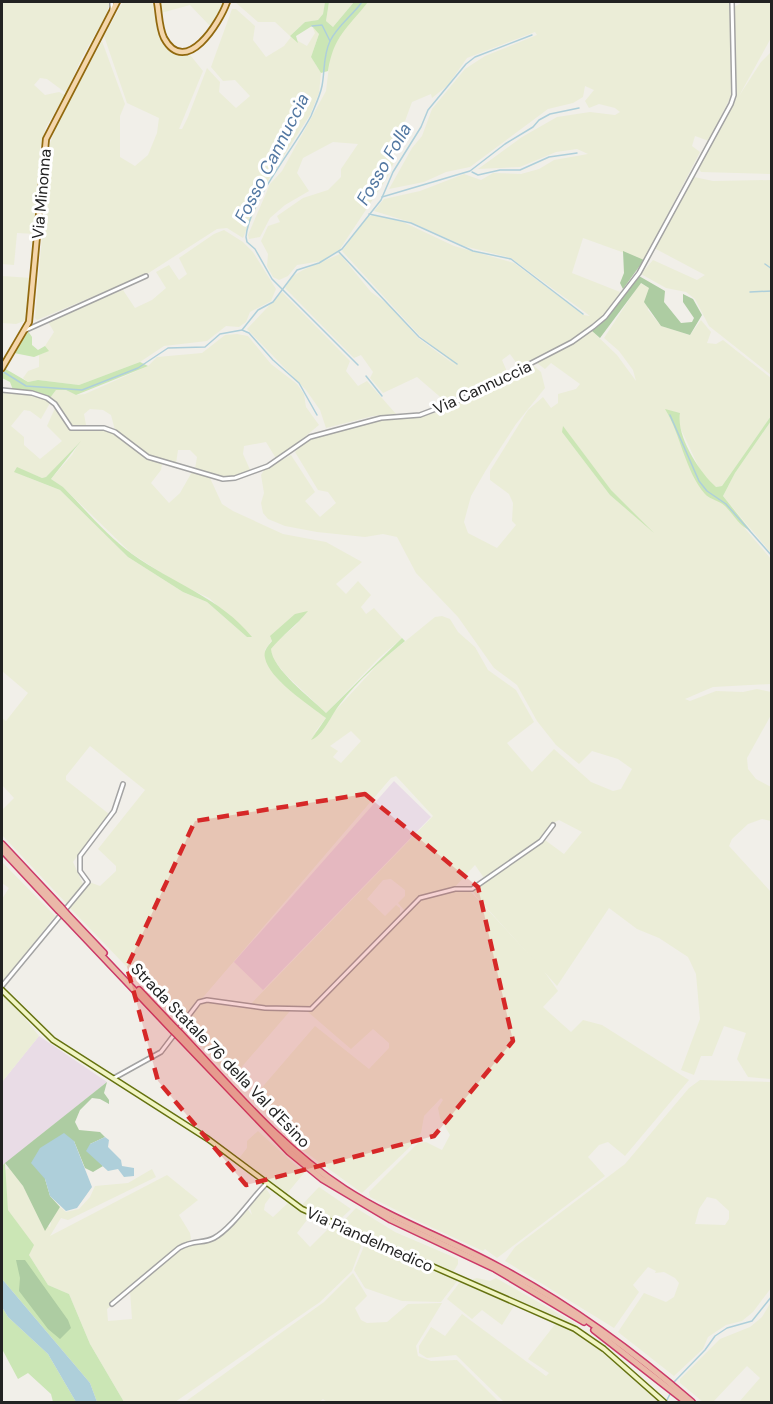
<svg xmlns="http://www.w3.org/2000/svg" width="773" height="1404" font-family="'DM Sans',sans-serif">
<rect width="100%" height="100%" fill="#f1efe9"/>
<!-- industrial -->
<g fill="#e9dce6">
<polygon points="394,781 431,817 263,990 234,962"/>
<polygon points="39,1036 107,1082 2,1166 2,1082"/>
</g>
<!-- farmland -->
<g fill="#ebedd7" fill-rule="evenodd">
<polygon points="2,2 110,2 106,15 82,57 66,93 47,79 40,78 34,85 45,95 59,92 65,95 46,127 40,147 36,234 17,233 14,265 2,264"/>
<polygon points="123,2 152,2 159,36 163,45 172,52 191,56 203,71 179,129 182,129 188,117 207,68 220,82 219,92 236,108 250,96 235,80 223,81 211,67 232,9 236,9 255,26 253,40 266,57 284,46 291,37 307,46 315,33 312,26 316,27 319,34 311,57 321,73 319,93 310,115 270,177 243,238 227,228 217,229 147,274 37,320 35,318 50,144 57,123 102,41 125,104 120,116 120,157 135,166 148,155 157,133 159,118 127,103 104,36"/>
<polygon points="160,2 224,2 211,27 190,5 161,13"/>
<polygon points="235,2 325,2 323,14 318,20 305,22 290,36 275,22 258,22"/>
<polygon points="329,2 354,2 333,27 326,21"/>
<polygon points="368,2 730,2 731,96 709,141 695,136 692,146 700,152 644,260 583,238 572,273 620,292 609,309 598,321 570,342 520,368 510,354 502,360 508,374 446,402 417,377 383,393 370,378 373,372 361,355 354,358 285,288 291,277 303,270 340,254 371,292 390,306 418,338 459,368 421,337 342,251 367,217 374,215 403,222 454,246 514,263 584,315 590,316 511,258 464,246 413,223 374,211 384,199 420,191 464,174 481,180 493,173 521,174 539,169 554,160 588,154 577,149 556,152 520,167 478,169 522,137 557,117 590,112 615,115 620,112 615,108 599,104 589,108 585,101 594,90 585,86 583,97 573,103 548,109 470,167 446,172 424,182 389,189 412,148 422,136 432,109 465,69 485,56 537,35 535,32 467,58 448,85 432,98 431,94 412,102 401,132 384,148 394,156 395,160 387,178 340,249 322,261 297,265 288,276 279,280 273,277 267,266 268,254 261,241 268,226 280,222 277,216 303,198 328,190 341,177 341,169 358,144 333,142 303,158 297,173 309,191 285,205 270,218 260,237 249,239 248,235 270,184 282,171 326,91 331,50 342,30"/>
<polygon points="743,2 771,2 771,38 739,96 761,62 771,52 771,174 701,172 698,167 732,104 735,90 734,7"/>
<polygon points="694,177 713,181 771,180 771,375 709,326 695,299 686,292 666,288 641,274 653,260 697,280 705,275 654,248"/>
<polygon points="224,230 243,242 253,252 276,289 271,301 250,312 246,322 239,327 226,326 207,341 164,346 140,362 79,385 38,380 28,382 23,378 28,371 39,367 39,355 48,351 45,346 54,332 47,320 123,290 135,308 152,300 166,288 156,272 169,265 179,280 187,274 179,258 214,234"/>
<polygon points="2,276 32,278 27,320 16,324 2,323"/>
<path d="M640,283L649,288L648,310L661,326L690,335L701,320L711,332L707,343L716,344L723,340L771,378V416L722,486L715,487L702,474L678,423L680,413L666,410L708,497L723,503L771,559V684L713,687L685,699L690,701L716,691L743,692L757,689L771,692V715L747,758L748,769L756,779L771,787V821L762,819L748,824L732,839L729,846L771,892V1079L748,1077L737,1059L746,1033L724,1026L712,1056H701L694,1075L681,1070L700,1019L696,974L688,957L659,938L637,929L609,908L557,986L475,895L473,891L478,886L545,840L564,854L582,832L559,820L553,823L535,845L484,878L475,865L453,889L419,896L404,910L398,903L405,896V890L391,879L383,880L367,899L385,916L396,905L400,908V915L312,1006L308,1009L250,1005L433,816L396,776L391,778L181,1023L69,907L89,882L100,886L116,871V866L98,849L145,790L90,746L66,776V780L109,814L73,862L83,884L67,904L2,835V810L14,798L2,785V718L6,721L28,693L2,671V393L23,394L45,399L50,403L41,419L30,411L24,410L11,426L24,437V445L40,459L62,441L47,426L55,408L71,430L91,428L115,433L145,457L162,464L161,470L151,483L169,503L180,493L192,472L210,478L222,504L233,511L283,534L326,542L362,562L336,584L346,594L358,581L371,595L361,607L366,614L374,608L402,638L379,658L326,713L285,674L271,656V649L278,640L295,626L307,612L270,637L272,640L265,650L281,682L326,718L311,737L381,661L435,617L442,616L450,619L458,632L475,647L488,670L516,690L534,722L507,743L532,772L554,749L591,782L613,791L621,789L632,769L618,759L592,751L579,764L556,745L537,721L517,685L494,668L458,617L416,573L397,537L383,534L365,537L317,532L285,526L268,519L263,513L261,503L264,493L261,475L264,470L291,455L315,492L305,501L320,517L336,503L328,492L318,490L295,452L304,442L371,421L420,417L441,411L534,366L541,372L545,388L516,424L486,470L471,496L464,522L468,533L497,548L516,525L512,521L513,503L509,494L490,480V471L528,410L543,397L551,408L558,403V394L576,389L580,384L551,363L545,369L537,363L592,331L617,355L636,381L633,370L619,351L604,338ZM79,443L72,455L51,479L63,487L131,553L177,583L209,598L251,637H247L207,602L183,592L128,557L60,490L29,478L17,468L42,478L46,477ZM351,731L361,741L341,763L333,757L338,751L330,746Z"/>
<polygon points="282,292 350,361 346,371 358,386 367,381 396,414 373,416 326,428 320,410 306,390 247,329"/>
<polygon points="237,334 248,336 271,364 297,384 304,394 306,407 319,425 277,460 266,442 244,446 243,454 251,472 226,478 198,471 195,469 197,457 190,450 178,450 176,464 162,460 145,453 115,430 111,415 103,410 90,409 84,414 86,425 77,428 68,423 56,403 50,398 56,390 66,390 76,395 85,394 148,366 157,357 202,353 225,335"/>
<polygon points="771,421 771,553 723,496 735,473"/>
<polygon points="2,862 55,916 2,984 2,899 9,888 2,883"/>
<polygon points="455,890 471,892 541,967 558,991 543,1007 571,1032 583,1020 602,1025 689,1080 625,1156 608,1142 599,1145 588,1157 605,1176 497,1258 485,1249 483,1251 420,1222 370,1197 369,1192 418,1143 426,1142 442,1150 450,1135 440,1118 438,1108 443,1100 441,1098 424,1116 421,1133 414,1143 362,1193 297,1146 253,1098 315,1026 369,1069 389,1048 389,1043 373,1029 351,1049 308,1012 422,898"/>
<polygon points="2,995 14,1005 39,1036 2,1082"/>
<polygon points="208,1001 232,1007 290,1011 233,1077 229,1077 187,1029 192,1015 200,1003"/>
<path d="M700,1080L771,1082V1288L753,1312L742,1321L726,1325L708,1337L703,1349L674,1376L618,1332L644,1293L666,1302L674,1297L679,1283L675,1278L664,1272L655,1273L656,1271L648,1267L633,1285L639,1292L614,1328L505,1261L515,1247L625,1164L689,1088ZM707,1197L716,1199L729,1211V1219L725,1225L695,1224L699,1209Z"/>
<polygon points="258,1131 304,1173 285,1196 237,1161 247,1148 247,1141"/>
<polygon points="10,1168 23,1186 42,1223 50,1227 52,1217 60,1207 66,1212 79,1209 90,1197 95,1186 128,1183 152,1169 156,1177 68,1220 61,1218 50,1236 167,1175 198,1200 179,1215 190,1233 191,1239 107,1309 108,1321 132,1319 130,1291 189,1243 217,1240 246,1207 252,1215 249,1204 265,1187 271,1196 265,1204 264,1210 273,1217 288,1203 310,1216 297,1233 310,1247 331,1226 359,1238 362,1244 352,1271 320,1302 175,1402 124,1402 90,1344 69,1294 48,1285 29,1255 33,1245 8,1210 5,1170"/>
<polygon points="319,1187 351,1209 336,1223 301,1206"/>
<polygon points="356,1208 395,1232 458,1259 458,1264 452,1274 340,1225"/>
<polygon points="369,1242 447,1276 458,1280 441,1302 402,1301 365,1288 354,1270 365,1244"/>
<polygon points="353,1273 367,1296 355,1308 361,1320 367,1323 387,1322 408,1304 442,1303 416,1346 418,1356 431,1361 457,1360 499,1402 327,1402 323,1399 319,1402 185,1402 324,1302"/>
<polygon points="477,1278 490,1281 496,1278 573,1322 589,1336 564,1322 470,1282 470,1280"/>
<polygon points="460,1282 514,1306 502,1325 482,1310 472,1319 447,1299"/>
<polygon points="771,1302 771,1402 739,1402 760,1378 747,1366 713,1402 703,1402 680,1383 680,1379 720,1339 750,1327 762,1317"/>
<polygon points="462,1314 546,1376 549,1373 528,1359 556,1323 567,1327 603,1350 660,1402 504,1402 456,1355 427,1358 419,1353 419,1346 431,1327 445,1336"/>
</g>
<!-- grass -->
<g fill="#cbe6b5">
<path d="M325,2H329L326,21L333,27L354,2H368C347,29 334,35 328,71L321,73L311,57L319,34L312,26L296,36L298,43L290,36L305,22L318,20L323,14Z"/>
<polygon points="28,331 32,337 32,345 38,350 45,346 49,351 34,357 14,353"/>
<polygon points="140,362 148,366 76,395 66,390 56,390 50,398 33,392 13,390 10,382 2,378 4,368 28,382 38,380 79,385"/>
<path d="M665,409L680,413C676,436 699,472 716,487L722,486L771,416V421L735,473L723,496L751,531C739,526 734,515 725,506C719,500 710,500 705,494C685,471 681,435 665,409Z"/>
<polygon points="563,426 611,490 654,533 610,495 562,432"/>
<path d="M81,441L51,479L63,487C85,509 107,536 132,554C172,583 221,598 252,637H247L207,602L183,592L128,557L60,490L14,472L17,467L42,478L46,477Z"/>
<path d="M308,611C297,625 282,635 271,649C272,669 311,698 326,713L402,638L405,641C382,660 358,680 340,704C331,715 324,735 311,740L326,718C309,705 269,679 265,658C263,651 268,646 272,641L270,636L295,614Z"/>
<polygon points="5,1163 8,1210 34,1245 29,1255 48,1285 69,1294 90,1344 124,1402 97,1402 90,1383 2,1279 2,1166"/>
<polygon points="2,1307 8,1317 48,1354 76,1402 53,1402 51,1394 28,1373 18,1379 2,1349"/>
</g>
<!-- forest -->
<g fill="#adcca2">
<polygon points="623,251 644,260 623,289 620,283 624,273"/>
<polygon points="639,276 665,291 664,302 681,323 692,322 694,318 683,302 683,294 693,299 702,315 690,335 661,326 644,302 649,288 641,283 600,338 592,331 605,320"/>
<polygon points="107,1082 104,1093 109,1100 109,1104 100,1099 92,1098 80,1110 75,1122 79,1130 100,1132 105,1137 90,1144 92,1155 103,1166 93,1172 85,1168 74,1141 45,1179 50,1196 60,1207 45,1231 23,1186 5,1163"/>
<polygon points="16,1260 25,1260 68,1320 71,1328 60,1339 48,1329 19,1291 20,1278"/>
</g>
<!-- water -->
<g fill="#aecfda">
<polygon points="64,1133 74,1141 92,1187 77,1208 66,1211 50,1196 45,1179 31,1163 40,1148"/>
<polygon points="105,1137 109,1140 108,1147 121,1160 122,1166 134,1168 134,1176 124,1177 118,1169 108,1171 86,1151 90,1144"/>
<polygon points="2,1279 90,1383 97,1402 76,1402 48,1354 8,1317 2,1307"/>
</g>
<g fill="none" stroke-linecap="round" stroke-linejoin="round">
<!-- stream -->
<g stroke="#aecfda" stroke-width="1.5">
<polyline points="312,26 322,25 330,41"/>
<polyline points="472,172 478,175 500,170 520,170 549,157 577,153"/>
<polyline points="382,197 470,171 505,144 533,127 539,120 550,114 579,108"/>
<polyline points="369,214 411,223 473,251 511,259 583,314"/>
<polyline points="339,252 419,337 457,364"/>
<polyline points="765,264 772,269"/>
<polyline points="750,292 772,291"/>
<polyline points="242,330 249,333 273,360 299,383 317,415"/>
<path d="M358,365L272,279L255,249L247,242L246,237C249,201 294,149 311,116C315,106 320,96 322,86C325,70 323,56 330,41C338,25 352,16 362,2"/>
<polyline points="2,371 26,386 82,390 138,368 168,348 205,347 220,334 242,330 258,310 273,302 297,270 319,263 342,249 381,200 393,172 421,127 428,110 466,64 475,57 532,35"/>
<polyline points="366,376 382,396"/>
<polyline points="670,415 699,481 707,491 726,504 772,556"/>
<polyline points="674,1382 705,1350 715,1336 727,1328 752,1321 772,1296"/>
<polyline points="666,1402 670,1394"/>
</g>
<!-- minor casing -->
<g stroke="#a3a3a3" stroke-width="6">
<g id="minor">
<polyline points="112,10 112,2"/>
<polyline points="26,330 146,276"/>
<polyline points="2,390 32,393 47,398 55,404 71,428 104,428 115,432 148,457 223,479 235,478 268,466 310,437 381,418 420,415 462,399 572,342 593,327 605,317 639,273 731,104 734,95 732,2"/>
<polyline points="2,986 88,882 80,871 80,856 114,811 123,784"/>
<polyline points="114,1078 161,1052 199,1002 207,1000 265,1008 311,1009 420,898 455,889 472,889 541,841 553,825"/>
<path d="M112,1304L179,1248C194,1239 203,1244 214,1238C232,1228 251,1199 266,1184"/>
</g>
</g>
<!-- secondary casing -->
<g stroke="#657210" stroke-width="7">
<polyline id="secondary" points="2,990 53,1040 208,1139 302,1209 575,1329 604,1349 664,1402"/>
</g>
<!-- primary casing -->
<g stroke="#91690e" stroke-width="8">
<g id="primary">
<path d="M157,2C159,13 159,28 164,38C186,78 220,22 227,2"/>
<polyline points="2,368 29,322 46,139 117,2"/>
</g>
</g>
<!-- trunk casing -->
<g stroke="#cc3968" stroke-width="8">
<g id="trunk">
<polyline points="2,844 61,907"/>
<polyline points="2,850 58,910"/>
<polyline points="67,914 104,953"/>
<polyline points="65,917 173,1031"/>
<polyline points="139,990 175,1028"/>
<path d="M180,1033C232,1088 281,1148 345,1189C393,1220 448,1239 499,1267C569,1304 632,1350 692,1402"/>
<polyline points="178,1036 289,1152 322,1179 391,1220 495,1269 584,1322"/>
<polyline points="594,1330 686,1402"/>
</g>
</g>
<!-- minor -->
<use href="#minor" stroke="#fff" stroke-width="3"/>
<!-- secondary -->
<use href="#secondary" stroke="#f1f5c4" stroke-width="4"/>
<!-- primary -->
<use href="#primary" stroke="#f4d6ab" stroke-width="4.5"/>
<!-- trunk -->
<use href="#trunk" stroke="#eab8a8" stroke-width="5"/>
<!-- trunk-bridge casing -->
<g stroke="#cc3968" stroke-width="8" stroke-linecap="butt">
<g id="trunk-bridge">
<polyline points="61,907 67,914"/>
<polyline points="58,910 65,917"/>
<polyline points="175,1028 180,1033"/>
<polyline points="173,1031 178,1036"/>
</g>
</g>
<!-- trunk-bridge -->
<use href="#trunk-bridge" stroke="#eab8a8" stroke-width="5"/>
</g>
<!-- marked area -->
<path fill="#d62828" fill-opacity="0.2" stroke="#d62828" stroke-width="4.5" stroke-dasharray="12 8" stroke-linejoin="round" d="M365,794L478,887L513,1041L434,1136L246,1185L158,1081L127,967L195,821Z"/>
<g text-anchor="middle" stroke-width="6" stroke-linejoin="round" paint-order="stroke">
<!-- street labels -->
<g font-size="16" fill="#222" stroke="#fff">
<text transform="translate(41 194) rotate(-85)" y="6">Via Minonna</text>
<text transform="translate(482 387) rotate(-25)" y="6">Via Cannuccia</text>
<text transform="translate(221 1055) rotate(46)" y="6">Strada Statale 76 della Val d'Esino</text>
<text transform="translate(370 1239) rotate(24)" y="6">Via Piandelmedico</text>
</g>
<!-- water labels -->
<g font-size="18" font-style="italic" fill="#5378a2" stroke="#fff">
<text transform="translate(272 158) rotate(-63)" y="6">Fosso Cannuccia</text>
<text transform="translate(384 164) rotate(-60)" y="6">Fosso Folla</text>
</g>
</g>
<!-- border -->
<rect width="773" height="1404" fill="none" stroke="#222222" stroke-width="6"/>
</svg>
